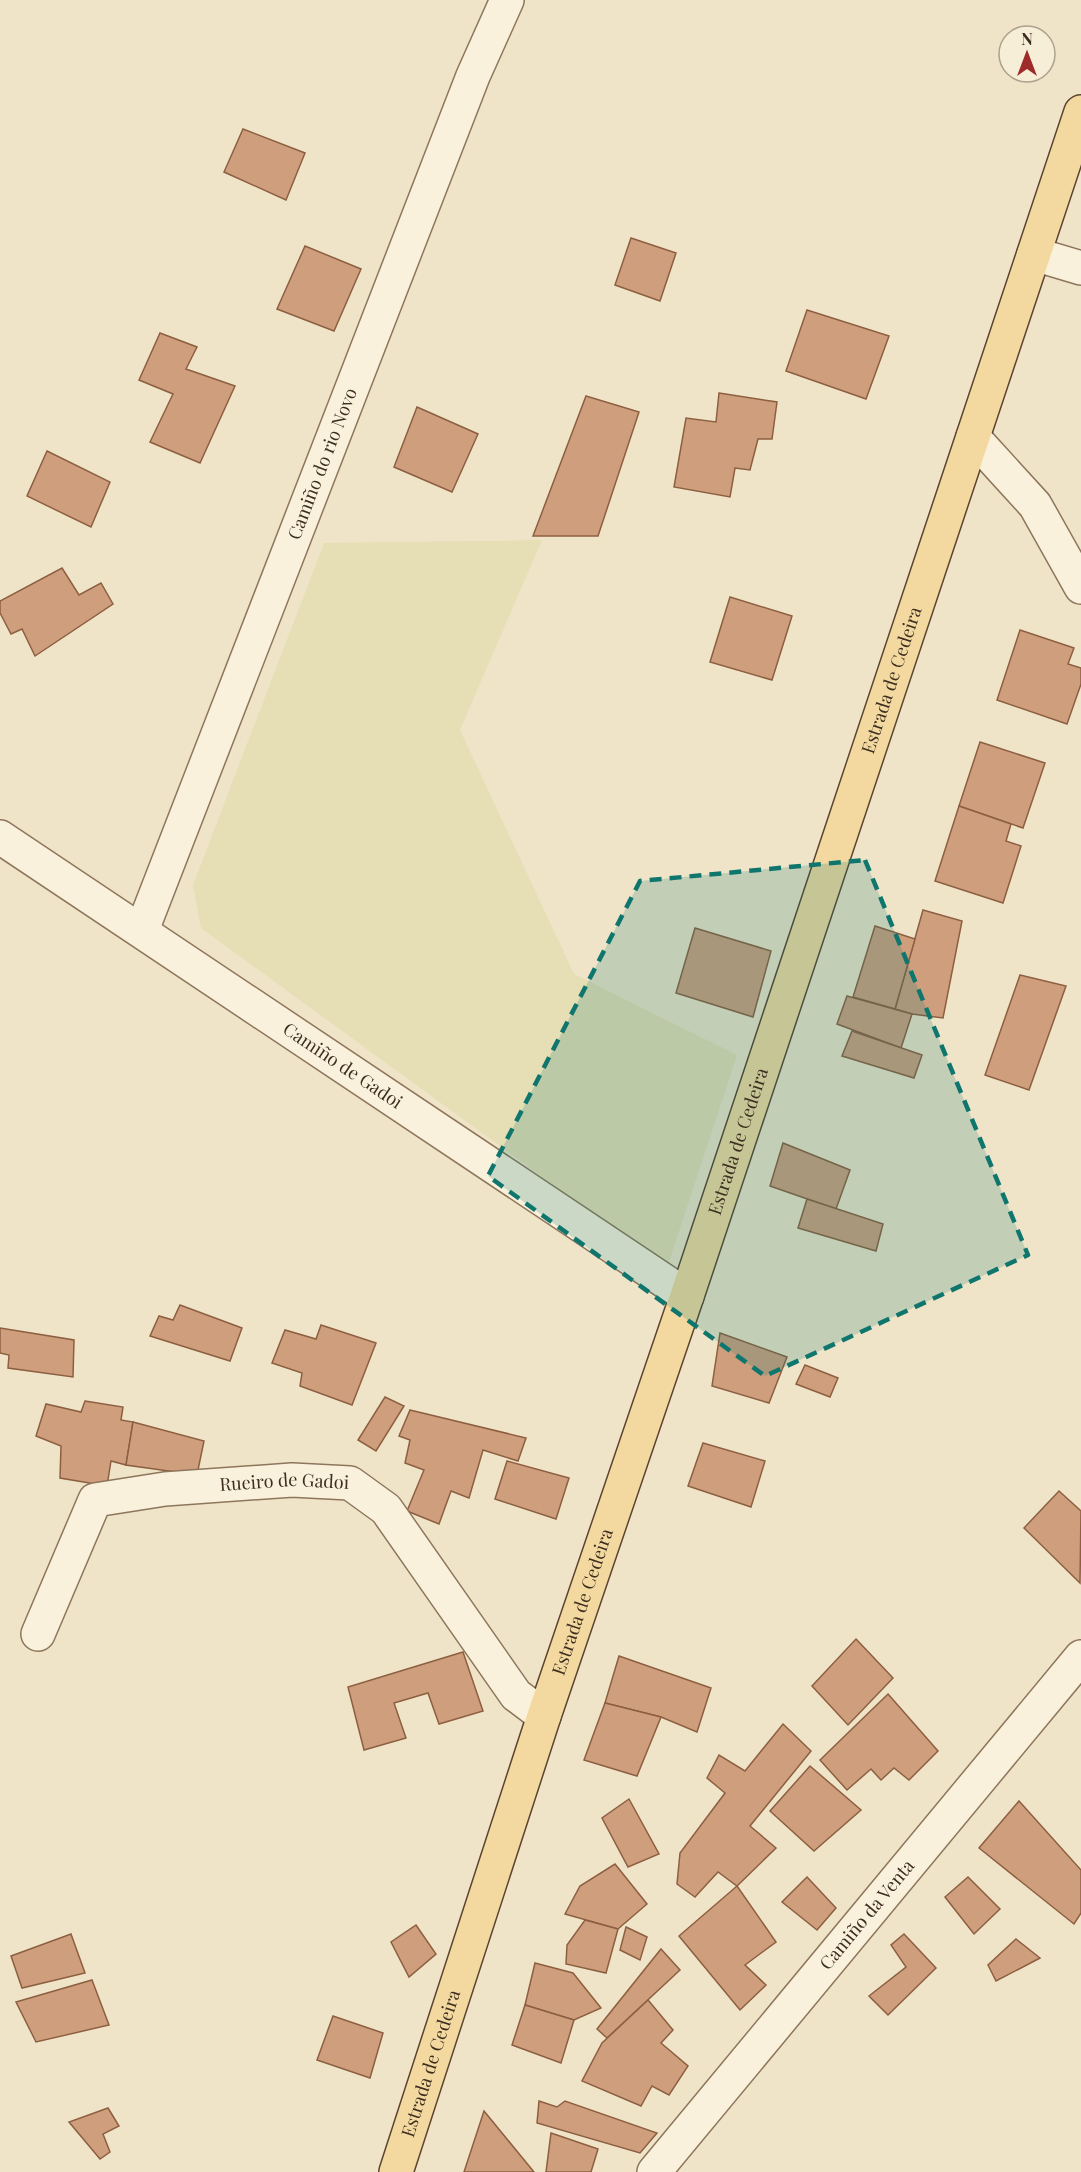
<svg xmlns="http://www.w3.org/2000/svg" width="1081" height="2172" font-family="'Playfair Display',serif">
<rect width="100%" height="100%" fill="#f0e4c8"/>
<!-- farmland -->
<polygon fill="#e6deb5" points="542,540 460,730 574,974 737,1055 667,1268 201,928 193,885 324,543"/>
<!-- building -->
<g fill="#cf9f7d" stroke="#8d5f41" stroke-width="1.5">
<polygon points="243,129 305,153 286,200 224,172"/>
<polygon points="631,238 676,253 660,301 615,285"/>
<polygon points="305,246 361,269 334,331 277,309"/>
<polygon points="807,310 889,336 866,399 786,371"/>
<polygon points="160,333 197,347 186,369 235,386 200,463 150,442 173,394 139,380"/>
<polygon points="719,393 777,402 772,439 758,439 750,470 735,468 730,497 674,487 686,418 716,422"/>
<polygon points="586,396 639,412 598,536 533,536"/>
<polygon points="417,407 478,434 452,492 394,467"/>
<polygon points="47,451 110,482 91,527 27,496"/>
<polygon points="62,568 79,595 101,583 113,604 35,656 22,629 11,634 0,613 0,601"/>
<polygon points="730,597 792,616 772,680 710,662"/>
<polygon points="1020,630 1074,648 1068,664 1081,668 1081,684 1067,724 997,700"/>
<polygon points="980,742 1045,763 1023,828 959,806"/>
<polygon points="959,806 1011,824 1006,841 1021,846 1003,903 935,881"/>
<polygon points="923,910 962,921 943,1018 912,1014 895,1009"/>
<polygon points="875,926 915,939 895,1009 853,997"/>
<polygon points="695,928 771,951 753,1017 676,993"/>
<polygon points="1020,975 1066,986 1029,1090 985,1075"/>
<polygon points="847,996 912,1014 901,1048 837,1024"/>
<polygon points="852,1031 922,1055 914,1078 842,1056"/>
<polygon points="783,1143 850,1170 836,1209 770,1186"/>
<polygon points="807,1199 883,1224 876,1251 798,1228"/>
<polygon points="180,1305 242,1328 230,1361 150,1336 159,1316 173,1320"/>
<polygon points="321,1325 376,1343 352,1405 300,1386 302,1373 272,1363 285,1330 316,1339"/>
<polygon points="0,1328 74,1340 73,1377 8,1368 9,1355 0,1353"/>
<polygon points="720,1333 787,1357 769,1403 712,1386"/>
<polygon points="805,1365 838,1378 830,1397 796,1384"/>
<polygon points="385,1397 404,1406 376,1451 358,1440"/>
<polygon points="85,1401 123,1407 121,1420 133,1422 126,1465 111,1461 107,1486 60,1478 61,1446 36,1436 46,1404 81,1412"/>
<polygon points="410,1410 526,1438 518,1461 483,1450 469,1498 451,1491 439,1524 407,1511 424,1470 405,1463 410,1440 399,1436"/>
<polygon points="133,1422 204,1441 197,1475 126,1465"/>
<polygon points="703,1443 765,1461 751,1507 688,1486"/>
<polygon points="507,1461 569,1478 556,1519 495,1499"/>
<polygon points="1059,1491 1081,1511 1080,1583 1024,1528"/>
<polygon points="856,1639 893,1678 848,1725 812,1686"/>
<polygon points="463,1652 483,1711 439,1724 428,1693 394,1703 406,1738 364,1750 348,1687"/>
<polygon points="619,1656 711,1688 697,1732 661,1717 605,1703"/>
<polygon points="888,1694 938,1751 909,1780 894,1768 881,1780 871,1769 847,1790 820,1760"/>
<polygon points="605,1703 661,1717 637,1776 584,1760"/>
<polygon points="783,1724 811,1751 750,1826 776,1848 737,1886 718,1872 695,1897 677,1884 680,1853 725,1793 707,1778 719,1755 745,1771"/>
<polygon points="810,1766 861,1810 814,1851 770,1811"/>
<polygon points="629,1799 659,1854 628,1867 602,1818"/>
<polygon points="1019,1801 1081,1870 1081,1913 1074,1924 979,1848"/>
<polygon points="615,1864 647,1904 618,1929 565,1914 580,1886"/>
<polygon points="807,1877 836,1908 817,1930 782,1902"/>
<polygon points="968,1877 1000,1909 974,1934 945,1897"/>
<polygon points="737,1886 776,1942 745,1965 766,1985 740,2010 679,1936"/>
<polygon points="585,1920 618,1929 606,1973 566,1964 567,1945"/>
<polygon points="416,1925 436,1954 409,1977 391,1942"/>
<polygon points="626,1927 647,1937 640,1960 620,1950"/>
<polygon points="71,1934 85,1973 22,1988 11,1956"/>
<polygon points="904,1934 936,1968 888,2015 869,1996 906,1967 891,1945"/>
<polygon points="1016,1939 1040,1958 996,1981 988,1965"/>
<polygon points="661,1949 680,1970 607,2038 597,2029"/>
<polygon points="535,1963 573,1973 601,2008 574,2020 525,2005"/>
<polygon points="92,1980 109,2025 36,2042 16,2002"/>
<polygon points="648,2000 673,2030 661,2043 688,2066 669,2095 652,2086 641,2106 582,2081 602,2043"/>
<polygon points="525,2005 574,2020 561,2063 512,2045"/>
<polygon points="333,2016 383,2033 370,2078 317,2060"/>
<polygon points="539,2101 557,2107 565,2101 657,2133 640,2153 537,2123"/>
<polygon points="108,2108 119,2126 103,2134 110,2152 100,2159 69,2122"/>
<polygon points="484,2111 534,2172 464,2172"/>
<polygon points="551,2133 598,2149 591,2172 546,2172"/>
</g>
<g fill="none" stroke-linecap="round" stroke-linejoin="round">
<!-- minor casing -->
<g stroke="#8d765c" stroke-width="36">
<g id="minor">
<polyline points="1034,254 1081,268"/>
<polyline points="973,437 1035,505 1081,587"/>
<path id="s1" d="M0,837L687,1296"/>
<path id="s2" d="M142,930L473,76L507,0"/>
<path id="s3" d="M38,1634L95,1500L165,1489L292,1480L350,1483L386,1509L516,1695L544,1716"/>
<path id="s4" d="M654,2172L1081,1657"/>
</g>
</g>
<!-- major casing -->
<g stroke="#5b4430" stroke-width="36">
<g id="major">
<path id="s5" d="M396,2172L544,1716L687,1296L1081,112"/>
</g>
</g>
<!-- minor -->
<use href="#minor" stroke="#faf1dc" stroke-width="33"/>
<!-- major -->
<use href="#major" stroke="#f3d9a0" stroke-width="33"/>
</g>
<!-- marked area -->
<path fill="#0f766e" fill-opacity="0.2" stroke="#0f766e" stroke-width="4.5" stroke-dasharray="12 8" stroke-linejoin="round" d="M865,860L1028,1255L765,1376L488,1176L640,881Z"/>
<g text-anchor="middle" stroke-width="6" stroke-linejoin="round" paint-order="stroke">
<!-- street labels -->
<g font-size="18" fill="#3d2e20" stroke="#f7eed8">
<text dy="6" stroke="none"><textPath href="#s2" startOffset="500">Camiño do rio Novo</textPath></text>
<text dy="6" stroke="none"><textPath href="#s5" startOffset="1572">Estrada de Cedeira</textPath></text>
<text dy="6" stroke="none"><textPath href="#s1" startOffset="412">Camiño de Gadoi</textPath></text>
<text dy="6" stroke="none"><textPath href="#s5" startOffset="1086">Estrada de Cedeira</textPath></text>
<text dy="6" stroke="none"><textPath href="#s3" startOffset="336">Rueiro de Gadoi</textPath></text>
<text dy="6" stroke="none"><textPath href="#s5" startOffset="600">Estrada de Cedeira</textPath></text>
<text dy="6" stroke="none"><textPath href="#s4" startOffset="334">Camiño da Venta</textPath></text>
<text dy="6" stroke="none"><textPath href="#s5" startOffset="114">Estrada de Cedeira</textPath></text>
</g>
</g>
<!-- north arrow -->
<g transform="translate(1027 54)"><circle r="28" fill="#f7eed8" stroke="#ada18e" stroke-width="1.5"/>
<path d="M0-4.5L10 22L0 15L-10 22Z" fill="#9e2a2b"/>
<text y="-9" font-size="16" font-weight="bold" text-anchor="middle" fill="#3d2e20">N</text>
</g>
</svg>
